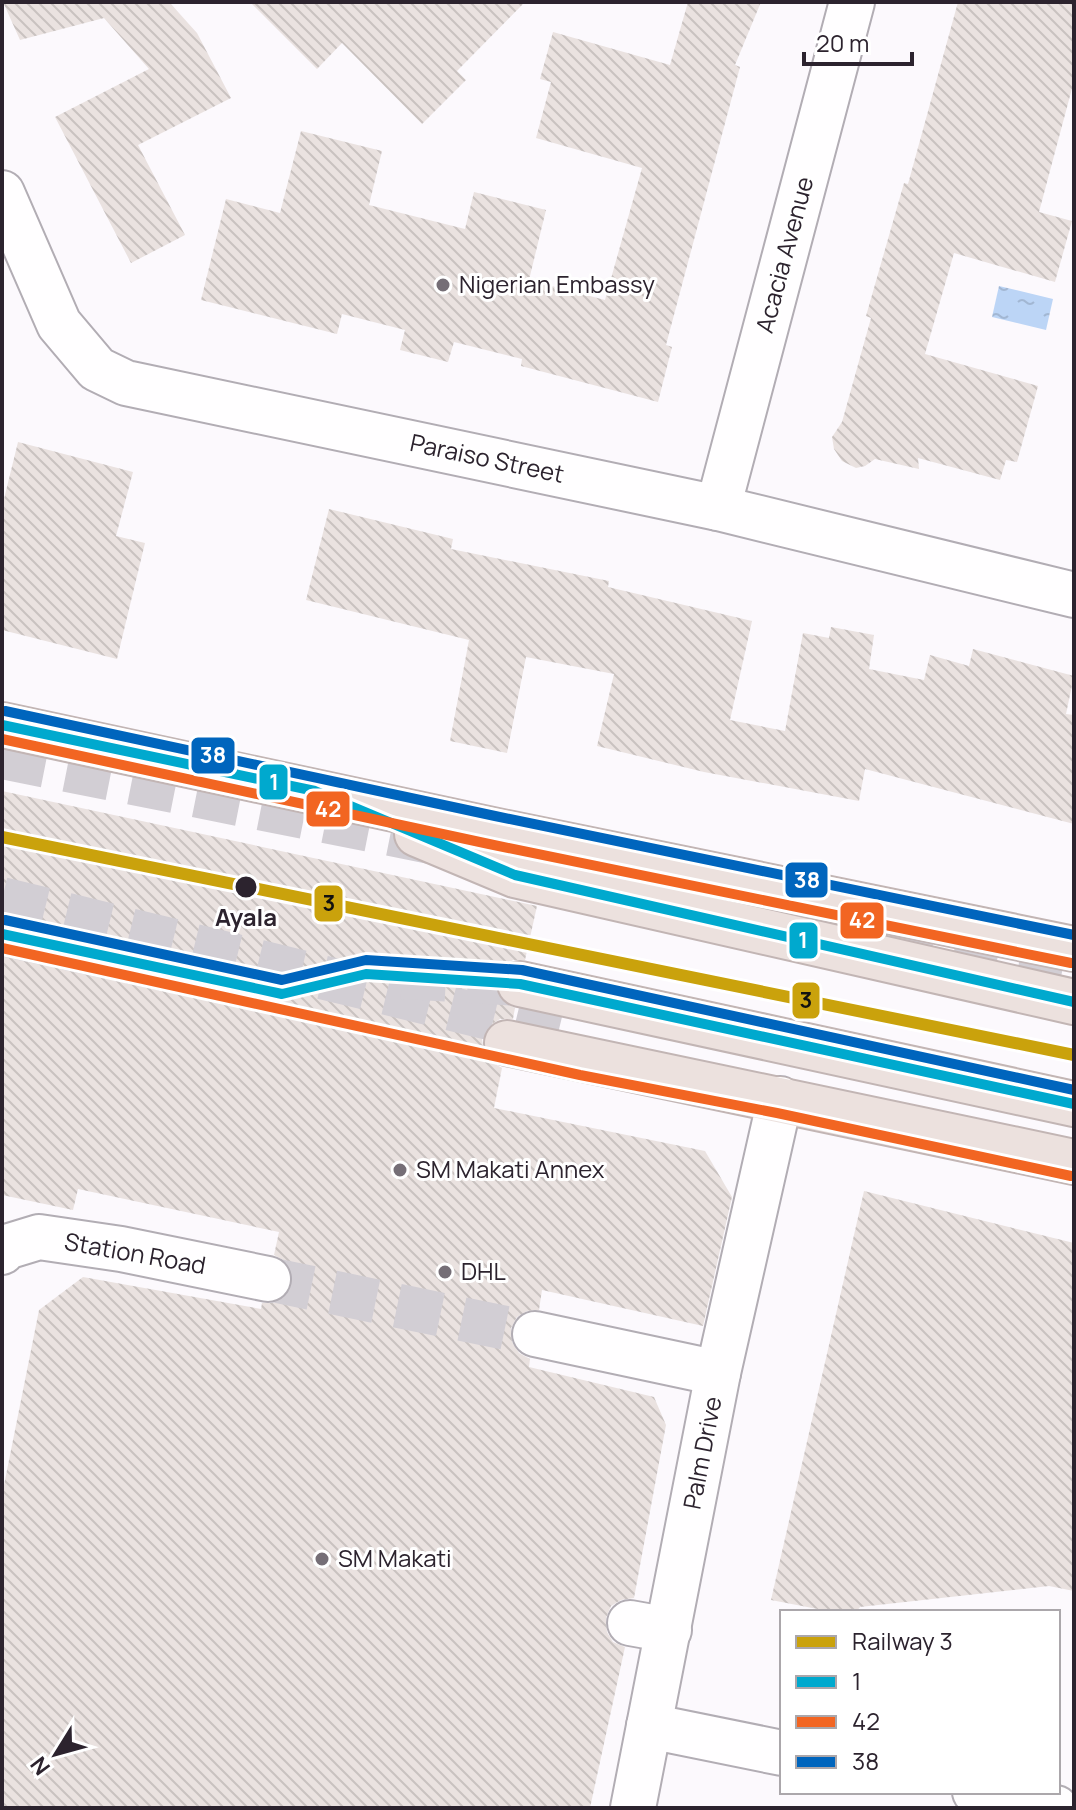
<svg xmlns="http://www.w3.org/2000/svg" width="1076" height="1810" font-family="Manrope,sans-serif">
<defs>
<pattern id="water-ripples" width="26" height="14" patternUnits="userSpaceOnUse" patternTransform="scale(2)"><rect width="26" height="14" fill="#bcd5f6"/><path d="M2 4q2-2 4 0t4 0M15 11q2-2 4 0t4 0" fill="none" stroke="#a2b7d3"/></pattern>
<pattern id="building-back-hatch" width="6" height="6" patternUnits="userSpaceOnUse" patternTransform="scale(2)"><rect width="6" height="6" fill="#eae2e0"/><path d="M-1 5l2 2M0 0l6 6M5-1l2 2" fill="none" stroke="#c9c2c0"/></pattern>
</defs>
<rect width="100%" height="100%" fill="#fcf9fd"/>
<!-- water -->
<polygon fill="url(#water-ripples)" points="999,286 1053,299 1046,330 992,317"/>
<!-- building -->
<g fill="url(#building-back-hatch)">
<polygon points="3,2 169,2 197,33 231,98 138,145 185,235 131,263 55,117 149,69 104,18 20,40"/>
<polygon points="250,2 525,2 457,71 466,80 422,124 342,43 317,69"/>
<polygon points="688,2 761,2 735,65 740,67 666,345 672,347 658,402 521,366 522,359 454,342 448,362 400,350 405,330 342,314 337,334 201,300 226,199 280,213 301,131 382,151 369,205 465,229 474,192 546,210 529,280 605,300 642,168 536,138 551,82 540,79 553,32 670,65"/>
<polygon points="958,2 1074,2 1074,81 1039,212 1072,221 1055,282 954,253 925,354 1038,386 1017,462 1006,460 1000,480 918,458 919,469 875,459 865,466 856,468 842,461 834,449 832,437 842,422 871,318 866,316 904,183 908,184"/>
<polygon points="18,442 133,472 116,536 145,543 117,659 2,630 2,507"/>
<polygon points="329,509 453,539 451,549 609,581 608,587 752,621 730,720 785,731 803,633 829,638 831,627 874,635 869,669 924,680 930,655 969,666 973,649 1074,676 1066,714 1074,715 1074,824 865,769 859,801 704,772 597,746 614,674 526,657 507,753 450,741 469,640 306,600"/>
<polygon points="2,791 537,906 525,960 513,960 502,967 496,979 497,992 503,1002 515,1008 513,1019 500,1019 489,1026 482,1039 484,1052 490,1061 502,1068 494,1108 705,1151 732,1197 703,1326 542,1290 539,1310 527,1311 517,1317 511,1328 512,1342 519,1353 530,1359 529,1367 654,1397 666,1425 634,1598 621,1600 611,1606 606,1618 607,1632 613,1642 625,1647 590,1808 2,1808 2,1495 39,1310 83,1277 261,1309 262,1303 275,1303 286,1296 293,1283 291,1270 285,1261 274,1255 279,1232 78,1189 73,1210 2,1195"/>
<polygon points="864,1191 1074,1243 1074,1591 1049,1586 860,1607 856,1612 833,1612 771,1600"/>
</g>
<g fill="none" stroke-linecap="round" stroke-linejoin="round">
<!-- minor-tunnel -->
<polyline stroke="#d2ced4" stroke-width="44" stroke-dasharray="44 22" stroke-linecap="butt" points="268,1279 535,1334"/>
<!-- highway-tunnel -->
<g stroke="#d2ced4" stroke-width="44" stroke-dasharray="44 22" stroke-linecap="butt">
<polyline points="2,757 456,847"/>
<polyline points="696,895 1074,971"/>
<polyline points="2,899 559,1035"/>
<polyline points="2,934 164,969"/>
<polyline points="402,977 520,984"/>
</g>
<!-- minor casing -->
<g stroke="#b2adb4" stroke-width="48">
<g id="minor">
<polyline points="2,193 59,324 97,369 126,383 718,508 1074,595"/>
<polyline points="718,508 852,2"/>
<polyline points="2,1252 3,1248 39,1237 121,1249 268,1279"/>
<polyline points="535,1334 718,1373"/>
<polyline points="630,1623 669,1630"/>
<polyline points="649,1726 782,1753"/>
<polyline points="975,1792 1056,1808"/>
<polyline points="633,1808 718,1373 780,1099"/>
</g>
</g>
<!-- highway casing -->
<g stroke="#c2b5b4" stroke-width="48">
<g id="highway">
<polyline points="2,725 492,830 1074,949"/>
<polyline points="417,834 515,875 1074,1002"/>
<polyline points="520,984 1074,1104"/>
<polyline points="507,1043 1074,1162"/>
</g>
</g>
<!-- minor -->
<use href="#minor" stroke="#fffeff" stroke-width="44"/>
<!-- highway -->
<use href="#highway" stroke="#ece1de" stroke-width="44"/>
<!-- bus-1 casing -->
<g stroke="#fff" stroke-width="16">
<g id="bus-1">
<polyline points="2,725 315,791 515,875 1074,1002"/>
<polyline points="2,934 282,994 366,974 520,984 1074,1104"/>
</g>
</g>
<!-- bus-2 casing -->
<g stroke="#fff" stroke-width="16">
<g id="bus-2">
<polyline points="2,739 489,844 1071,963"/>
<polyline points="2,948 580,1075 777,1113 1071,1176"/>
</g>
</g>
<!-- bus-3 casing -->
<g stroke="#fff" stroke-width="16">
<g id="bus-3">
<polyline points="5,711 495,816 1074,935"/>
<polyline points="5,920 282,980 366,960 522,970 1074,1090"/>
</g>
</g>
<!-- bus-1 -->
<use href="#bus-1" stroke="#00a9ce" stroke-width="10"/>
<!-- bus-2 -->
<use href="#bus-2" stroke="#f26522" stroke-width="10"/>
<!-- bus-3 -->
<use href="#bus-3" stroke="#0065bd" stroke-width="10"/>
<!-- rail-1 casing -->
<g stroke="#fff" stroke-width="18">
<polyline id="rail-1" points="2,837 1074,1055"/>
</g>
<!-- rail-1 -->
<use href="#rail-1" stroke="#caa20c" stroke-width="12"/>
</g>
<!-- markers -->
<g fill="#756e76" stroke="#fff" stroke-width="3">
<circle cx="443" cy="285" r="8"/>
<circle cx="400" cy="1170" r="8"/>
<circle cx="445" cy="1272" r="8"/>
<circle cx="322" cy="1559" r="8"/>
</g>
<circle fill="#2c232e" stroke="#fff" stroke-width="3" cx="246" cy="887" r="12"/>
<g text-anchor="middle" stroke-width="6" stroke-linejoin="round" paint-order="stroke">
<!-- street labels -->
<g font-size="24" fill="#2c232e" stroke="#fff">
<text transform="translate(785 255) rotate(-75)" y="8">Acacia Avenue</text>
<text transform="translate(487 459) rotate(12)" y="8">Paraiso Street</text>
<text transform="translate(135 1254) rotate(10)" y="8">Station Road</text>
<text transform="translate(703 1453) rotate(-79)" y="8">Palm Drive</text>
</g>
<!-- poi labels -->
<g font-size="24" fill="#2c232e" stroke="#fff" text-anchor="start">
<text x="459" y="293">Nigerian Embassy</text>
<text x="416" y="1178">SM Makati Annex</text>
<text x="461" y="1280">DHL</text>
<text x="338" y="1567">SM Makati</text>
</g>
<!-- stop labels -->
<g font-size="24" font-weight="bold" fill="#2c232e" stroke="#fff">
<text x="246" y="926">Ayala</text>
</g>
</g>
<g stroke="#fff" stroke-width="3">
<rect x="190" y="736" width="46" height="39" rx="8" fill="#0065bd"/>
<rect x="258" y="763" width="31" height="38" rx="8" fill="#00a9ce"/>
<rect x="305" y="790" width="46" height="38" rx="8" fill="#f26522"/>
<rect x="784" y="861" width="45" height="38" rx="8" fill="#0065bd"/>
<rect x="313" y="884" width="31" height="39" rx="8" fill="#caa20c"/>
<rect x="839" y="901" width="46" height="39" rx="8" fill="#f26522"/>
<rect x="788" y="921" width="31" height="39" rx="8" fill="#00a9ce"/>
<rect x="791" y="981" width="30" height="39" rx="8" fill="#caa20c"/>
</g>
<g font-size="22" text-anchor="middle" font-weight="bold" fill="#fff">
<text x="213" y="763">38</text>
<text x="274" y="790">1</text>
<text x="328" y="817">42</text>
<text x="807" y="888">38</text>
<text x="862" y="928">42</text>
<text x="803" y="948">1</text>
</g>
<g font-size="22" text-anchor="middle" font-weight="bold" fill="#111">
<text x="329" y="911">3</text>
<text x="806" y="1008">3</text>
</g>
<!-- border -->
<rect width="1076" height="1810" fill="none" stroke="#2c232e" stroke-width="8"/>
<!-- legend -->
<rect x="780" y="1610" width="280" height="184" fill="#ffffff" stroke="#aba7ab" stroke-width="2"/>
<rect x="796" y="1636" width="40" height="12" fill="#caa20c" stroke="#aba7ab" stroke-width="2"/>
<text x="852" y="1650" font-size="24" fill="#2c232e">Railway 3</text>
<rect x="796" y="1676" width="40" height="12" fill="#00a9ce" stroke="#aba7ab" stroke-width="2"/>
<text x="852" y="1690" font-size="24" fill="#2c232e">1</text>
<rect x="796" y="1716" width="40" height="12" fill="#f26522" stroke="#aba7ab" stroke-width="2"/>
<text x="852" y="1730" font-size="24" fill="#2c232e">42</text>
<rect x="796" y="1756" width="40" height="12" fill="#0065bd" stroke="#aba7ab" stroke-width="2"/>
<text x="852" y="1770" font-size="24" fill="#2c232e">38</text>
<!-- north arrow -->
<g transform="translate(56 1754) rotate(233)" stroke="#ffffff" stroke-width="6" paint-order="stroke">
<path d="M0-6L14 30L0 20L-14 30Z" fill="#2c232e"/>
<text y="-12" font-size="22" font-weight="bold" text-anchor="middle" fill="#2c232e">N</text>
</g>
<!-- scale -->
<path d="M804 52v12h108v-12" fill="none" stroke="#2c232e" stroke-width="4"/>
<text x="816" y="52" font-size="24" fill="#2c232e" stroke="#ffffff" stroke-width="6" paint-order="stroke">20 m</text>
</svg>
